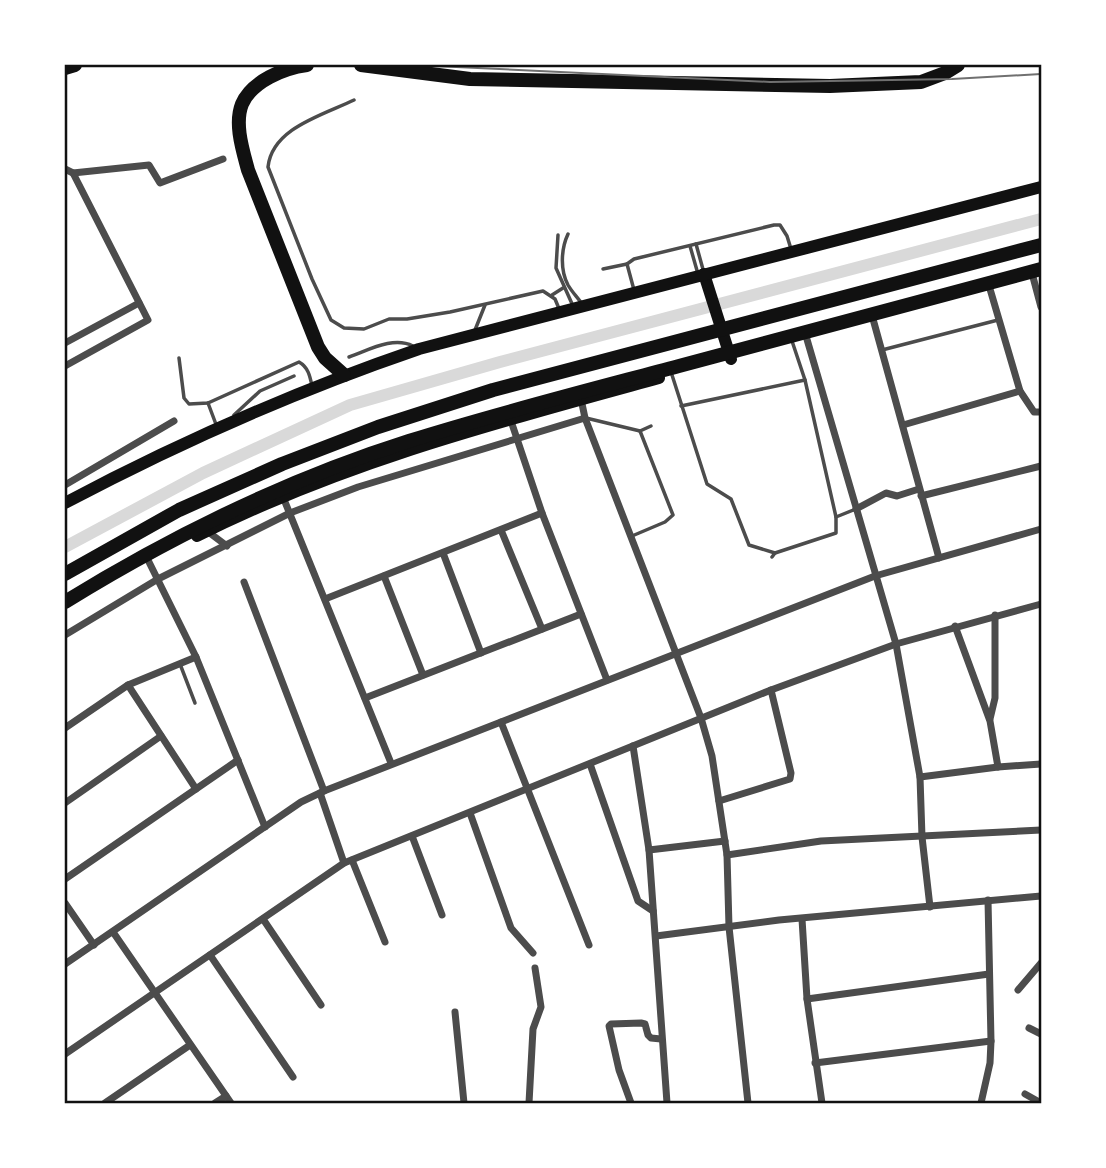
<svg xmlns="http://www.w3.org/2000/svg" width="1106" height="1168" font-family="Manrope,sans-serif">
<rect width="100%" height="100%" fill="#fff"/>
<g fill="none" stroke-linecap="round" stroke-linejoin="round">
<!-- canal -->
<polyline stroke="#d9d9d9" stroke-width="12" points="65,547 203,473 350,405 500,362 1041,219"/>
<!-- service -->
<g stroke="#4c4c4c" stroke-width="3.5">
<path d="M354,100C323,115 272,128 268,167L312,279L331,320L344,328L364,329L389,319H407L450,312L543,291L555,299L560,311"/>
<path d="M568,234C561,249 560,270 568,285C572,292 578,298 582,304"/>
<polyline points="558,235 556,268 573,306"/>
<polyline points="696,244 704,273"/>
<polyline points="690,246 698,274"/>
<polyline points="603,269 627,264"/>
<polyline points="634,290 627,264 634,259 774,225 780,225 787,236 791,249"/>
<polyline points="552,295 563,288"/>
<polyline points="475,330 485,305"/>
<polyline points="882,350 998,320"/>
<path d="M349,357C369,350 393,336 413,346"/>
<path d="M179,358L184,398L189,404L208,403L299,362C308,367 310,376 312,386"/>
<polyline points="672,375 707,484 731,499 749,545 775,553"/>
<polyline points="208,403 217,427"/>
<polyline points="681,406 805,380"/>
<polyline points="234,415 260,391 294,376"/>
<polyline points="586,418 640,431 651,426"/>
<polyline points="836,517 856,509"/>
<polyline points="632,536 665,522 673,515 640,431"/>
<polyline points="772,557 775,553 836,533 836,517 805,380 792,341"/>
<polyline points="180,664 195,703"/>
</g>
<!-- minor -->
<g stroke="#4c4c4c" stroke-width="7">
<polyline points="65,169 73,173 148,320 65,366"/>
<polyline points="73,173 149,165 160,183 223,159"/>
<polyline points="1033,277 1041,307"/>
<polyline points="990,289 1020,391 1034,412 1041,412"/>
<polyline points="873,319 939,558"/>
<polyline points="806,336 896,644 920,777 922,837 930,907"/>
<polyline points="65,343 139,303"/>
<polyline points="581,399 585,418 701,718 712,756 727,855 729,927 748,1103"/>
<polyline points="510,418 542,513 607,680"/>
<polyline points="903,425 1020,391"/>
<polyline points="65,485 174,421"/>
<polyline points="921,496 1041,466"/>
<polyline points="283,497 391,763"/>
<polyline points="856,509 886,493 897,496 919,489"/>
<polyline points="501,530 542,629"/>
<polyline points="207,531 227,546"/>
<polyline points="443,553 481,653"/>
<polyline points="148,560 196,657 265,827"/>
<polyline points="384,576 423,675"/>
<polyline points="244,582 324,791"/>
<polyline points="325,599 542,513"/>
<polyline points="955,626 990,721 998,767"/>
<polyline points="65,635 158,579 290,513 358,487 585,418"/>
<polyline points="128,685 196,789"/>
<polyline points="365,698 581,614"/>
<polyline points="990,719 995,698 995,615"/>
<polyline points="501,722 589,945"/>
<polyline points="65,728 128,685 196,657"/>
<polyline points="633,746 649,850 667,1103"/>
<polyline points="590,764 638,901 653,911"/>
<polyline points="920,777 998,767 1041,764"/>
<polyline points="320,793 344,863"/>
<polyline points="719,801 790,779 791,773 771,690"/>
<polyline points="65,803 161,736"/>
<polyline points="470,813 511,928 533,953"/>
<polyline points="412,836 442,915"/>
<polyline points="649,850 725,841"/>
<polyline points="727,855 821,841 1041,830"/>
<polyline points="352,860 385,942"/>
<polyline points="65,879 238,760"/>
<polyline points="65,903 94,945"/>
<polyline points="263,919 321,1005"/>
<polyline points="802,919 807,999 822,1103"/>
<polyline points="113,932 231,1103"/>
<polyline points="656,936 779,920 1041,896"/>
<polyline points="210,955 293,1077"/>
<polyline points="65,964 301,802 324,791 875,576 1041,529"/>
<polyline points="1018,990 1041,963"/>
<polyline points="807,999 989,974"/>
<polyline points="455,1012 464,1103"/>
<polyline points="1029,1028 1041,1034"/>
<polyline points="65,1054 344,863 771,690 896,644 1041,604"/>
<polyline points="815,1063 991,1041"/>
<polyline points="1025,1094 1041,1103"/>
<polyline points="105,1103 190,1045"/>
<polyline points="215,1103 226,1096"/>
<polyline points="529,1103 533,1029 541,1007 535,968"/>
<polyline points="631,1103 619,1070 609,1026 611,1024 641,1023 645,1024 648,1035 651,1038 661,1039"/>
<polyline points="981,1103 990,1063 991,1041 988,900"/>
</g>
<!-- primary -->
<g stroke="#111" stroke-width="12">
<polyline points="704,274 731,359"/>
<path d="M65,503C180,442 296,391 419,349L1041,187"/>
<path d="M197,536C344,462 502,421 659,378"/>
</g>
<!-- motorway -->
<g stroke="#111" stroke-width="14">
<path d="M307,65C284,68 252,81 242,104C234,124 243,151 248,170L318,347L325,358L344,375"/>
<polyline points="361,65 470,79 830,86 921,82 945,73 958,65"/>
<polyline points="65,68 75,65"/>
<polyline points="65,574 179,510 282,464 378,427 493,390 1041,245"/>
<path d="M65,602C172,536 289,479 409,441C498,413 589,390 679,366C799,334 920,302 1041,269"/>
</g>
<!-- tram -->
<polyline stroke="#707070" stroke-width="2" points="413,65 770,82 952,79 1041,74"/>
</g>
<!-- border -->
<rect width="1106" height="1168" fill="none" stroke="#ffffff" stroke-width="133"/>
<rect x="66" y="66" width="974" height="1036" fill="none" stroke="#111" stroke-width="2.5"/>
</svg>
